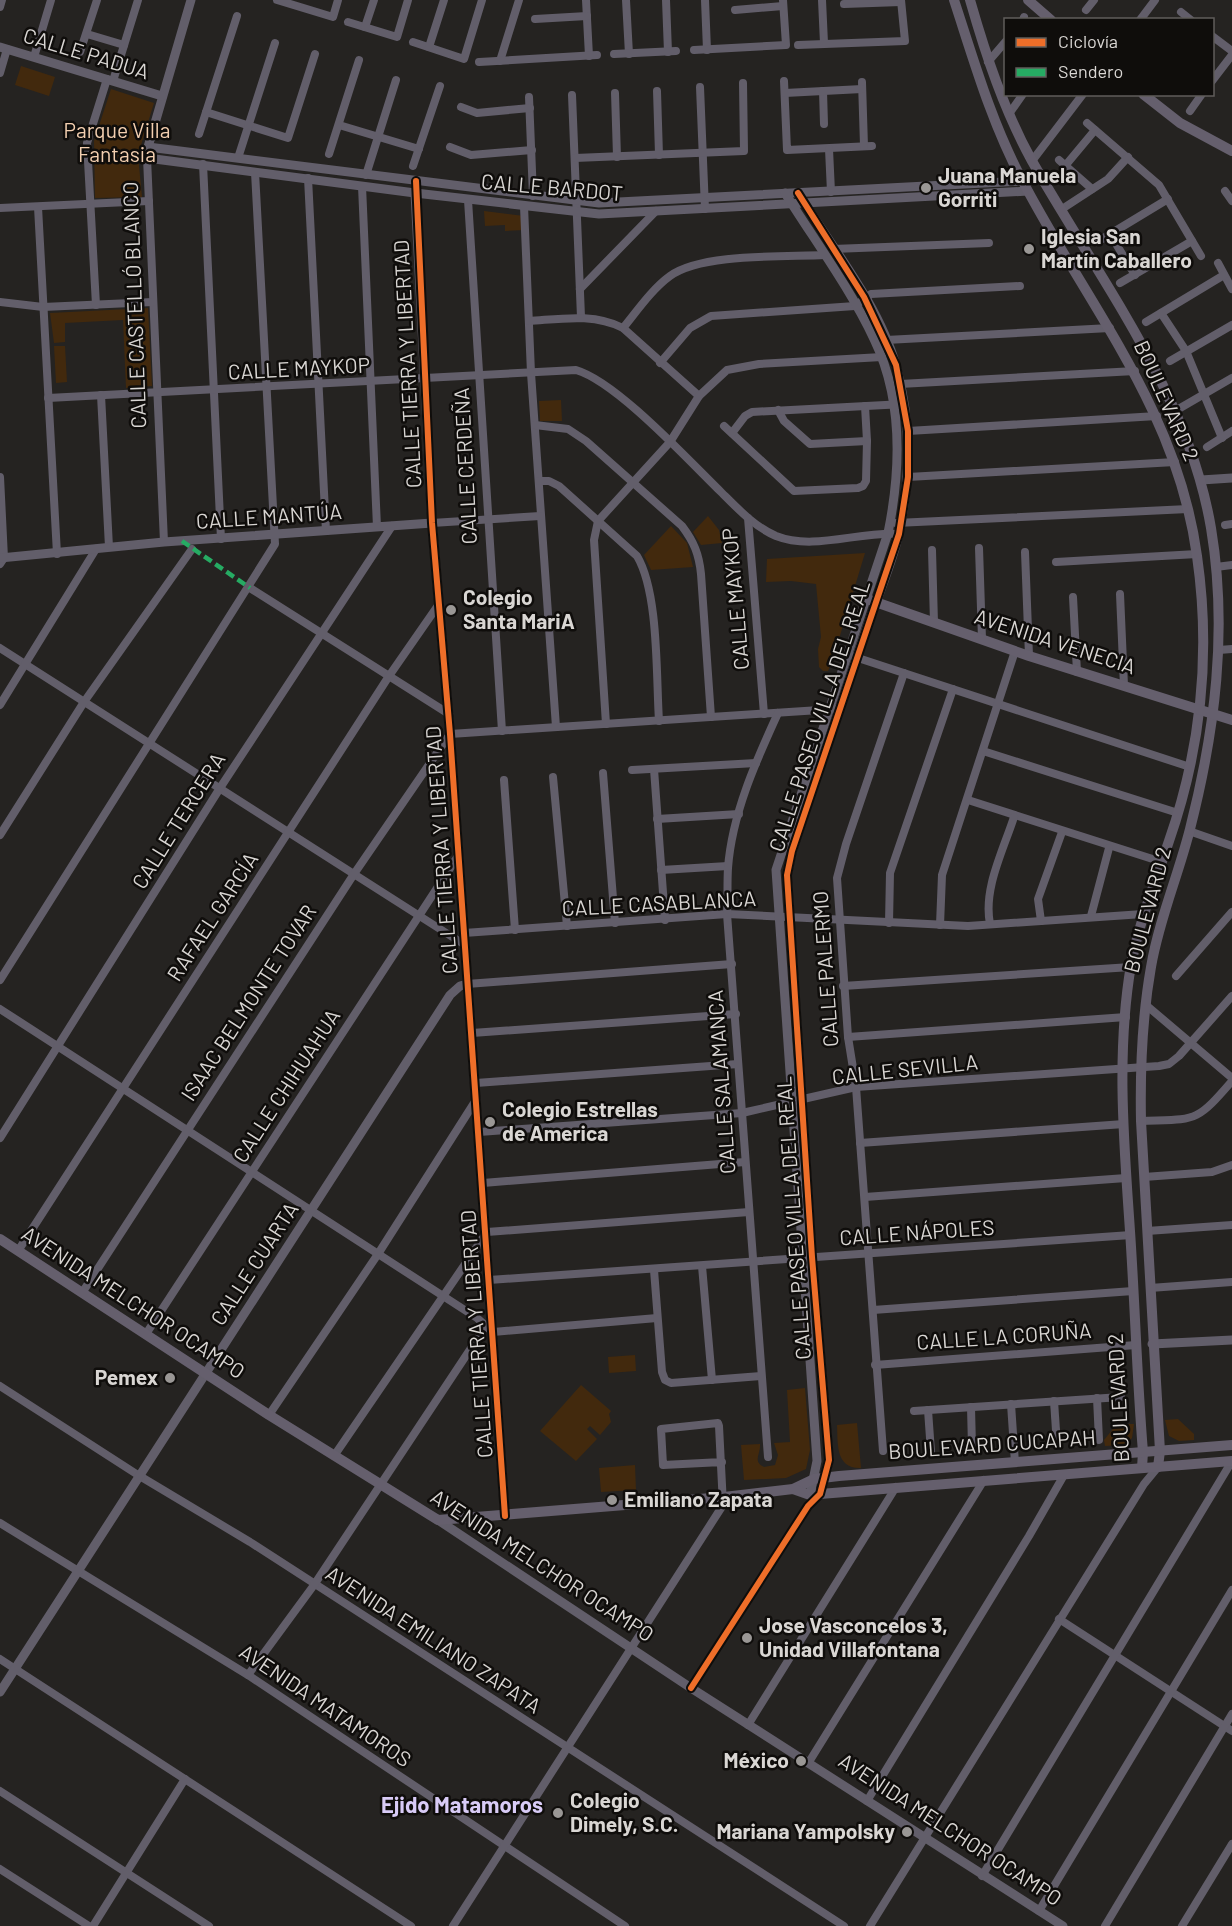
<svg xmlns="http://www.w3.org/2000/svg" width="1232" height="1926" font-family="Barlow,sans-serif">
<rect width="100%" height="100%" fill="#252321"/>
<!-- green -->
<g fill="#42290d">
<polygon points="21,66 55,77 49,96 15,85"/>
<polygon points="111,89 154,103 138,155 142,197 95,198 94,141"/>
<polygon points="484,211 524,216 525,230 505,231 505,225 485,226"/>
<polygon points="148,308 152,386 126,388 123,320 65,323 65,342 54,343 50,313"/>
<polygon points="54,346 65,346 67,382 56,383"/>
<polygon points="561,400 562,421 540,421 539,401"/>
<polygon points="708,516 719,530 722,543 701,545 693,532"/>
<polygon points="671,526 687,543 693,567 651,570 644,555"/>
<polygon points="865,553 832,662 828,671 823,671 819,667 818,649 821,637 816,584 791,581 766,582 767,559"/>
<polygon points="635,1355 636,1371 609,1373 608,1357"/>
<polygon points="581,1385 611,1411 609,1414 611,1422 600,1435 590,1426 587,1429 597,1439 576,1461 540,1431"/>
<path d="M805,1388L810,1450L806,1469L786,1478L744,1480L741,1445L760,1444C761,1454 752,1461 764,1467L775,1465L778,1455L774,1443L790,1442L787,1390Z"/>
<polygon points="1178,1419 1194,1434 1194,1440 1179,1441 1169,1436 1165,1420"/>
<path d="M857,1423L861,1468C835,1469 838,1443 837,1425Z"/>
<polygon points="1117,1424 1134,1424 1132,1438 1125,1445 1105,1446 1104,1440"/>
<polygon points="635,1465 636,1490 601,1492 599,1468"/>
</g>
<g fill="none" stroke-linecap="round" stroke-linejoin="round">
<!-- minor -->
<g stroke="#625e6a" stroke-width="8">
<polyline points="277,0 333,17 338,0"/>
<polyline points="586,0 589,56"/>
<polyline points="626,0 629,54"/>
<polyline points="666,0 668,52"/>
<polyline points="705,0 707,50"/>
<polyline points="822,0 824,43"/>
<polyline points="844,4 901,2"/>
<polyline points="0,7 2,0"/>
<polyline points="735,10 783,6"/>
<polyline points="1086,10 1094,0"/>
<polyline points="1181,12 1191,20"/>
<polyline points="535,19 587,16"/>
<polyline points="1023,20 1024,17"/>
<polyline points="1140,20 1155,0"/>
<polyline points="348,22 397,37 408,0"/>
<polyline points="365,27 374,0"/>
<polyline points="87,34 124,45"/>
<polyline points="1212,36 1232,51"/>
<polyline points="413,42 464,59 482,0"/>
<polyline points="798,45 905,41 901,0"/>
<polyline points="429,47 444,0"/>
<polyline points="694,50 786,45 783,0"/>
<polyline points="80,52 97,0"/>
<polyline points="614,54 676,51"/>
<polyline points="34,57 51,0"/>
<polyline points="500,61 519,0"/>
<polyline points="479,62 597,55"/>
<polyline points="988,62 1006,41"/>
<polyline points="0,73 7,49"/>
<polyline points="113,81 138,0"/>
<polyline points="784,81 787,150 872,146"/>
<polyline points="1212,81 1232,55"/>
<polyline points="862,82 864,146"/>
<polyline points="700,87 705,209"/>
<polyline points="657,91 659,155"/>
<polyline points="823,91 824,124"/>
<polyline points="615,93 617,157"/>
<polyline points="785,93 862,89"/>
<polyline points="572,95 581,317"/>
<polyline points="529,97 533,196"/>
<polyline points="461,107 477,113 530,108"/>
<polyline points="1190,111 1202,94"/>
<polyline points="206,112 288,138 315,54"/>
<polyline points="1009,114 1023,94"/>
<polyline points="1087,123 1159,185 1201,256"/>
<polyline points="339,125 419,149"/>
<polyline points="199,134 237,16"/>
<polyline points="450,147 471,155 532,150"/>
<polyline points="829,149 831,192"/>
<polyline points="329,154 359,60"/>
<polyline points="147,158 164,542"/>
<polyline points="238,158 275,43"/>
<polyline points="575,158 744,151 743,83"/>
<polyline points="1059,160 1092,189"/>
<polyline points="1032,161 1083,94"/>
<polyline points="203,164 221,539"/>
<polyline points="413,166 440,86"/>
<polyline points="1065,166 1095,130"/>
<polyline points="366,175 396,80"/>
<polyline points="308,178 326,531"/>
<polyline points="362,186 377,527"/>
<polyline points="1225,191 1232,201"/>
<polyline points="468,200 502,731"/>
<polyline points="524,206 531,373 556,727"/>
<polyline points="38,207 57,554"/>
<polyline points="0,208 149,201"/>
<polyline points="1062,209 1108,179 1128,157"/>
<polyline points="1110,234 1135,275"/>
<polyline points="1097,242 1168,199"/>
<polyline points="833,249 989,243"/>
<polyline points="1218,263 1232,289"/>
<polyline points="1120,283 1192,241"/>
<polyline points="580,289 656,211"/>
<polyline points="0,302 43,307 153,302"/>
<polyline points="96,305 87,143 107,79"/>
<polyline points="1161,313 1186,351 1222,438"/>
<path d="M529,321C561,319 593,313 623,328L699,396"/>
<polyline points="1146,322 1224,275"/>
<path d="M623,328C637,311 652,289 670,276C701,253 784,257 825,255"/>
<polyline points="886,340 1110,328"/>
<polyline points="1170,361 1232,325"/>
<polyline points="660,363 690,328 711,316 855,306 871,294 1020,286"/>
<polyline points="900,384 1135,371"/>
<polyline points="101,395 109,547"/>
<path d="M48,398L576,370C617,382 689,461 722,493C738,509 755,527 776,536C814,551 859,531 899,534"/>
<polyline points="778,410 784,421 810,444 867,441"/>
<polyline points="1175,411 1232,378"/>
<path d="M535,425L568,429L586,441L682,526C694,542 699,554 701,574L711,717"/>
<polyline points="724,426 794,491 858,488 863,486 866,481 867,441 865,406"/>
<polyline points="908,431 1157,416"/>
<polyline points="732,433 745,416 752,412 904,404"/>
<polyline points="1207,447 1232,431"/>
<polyline points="0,477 4,558 0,564"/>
<polyline points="908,477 1175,462"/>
<path d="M539,481H549L559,486L637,556C659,593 656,676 659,721"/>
<polyline points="748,518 764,714"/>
<polyline points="432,523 540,516"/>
<polyline points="896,523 1188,509"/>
<polyline points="1225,525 1232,524"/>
<polyline points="979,548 982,639"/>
<polyline points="932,550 934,623"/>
<polyline points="1025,552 1029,656"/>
<polyline points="1056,562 1197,554"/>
<polyline points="1216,567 1232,565"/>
<polyline points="250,588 449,714"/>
<polyline points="1120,594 1124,686"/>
<polyline points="1073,597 1077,672"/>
<polyline points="0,648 465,945"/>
<polyline points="1219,650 1232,649"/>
<polyline points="852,656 1190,767"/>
<polyline points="0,705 96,549"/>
<polyline points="606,724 594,540 598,521 670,442 699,396 727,370 759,364 882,357"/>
<polyline points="983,751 1178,813"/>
<polyline points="654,769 665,920"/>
<polyline points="632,770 756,763"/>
<polyline points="603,773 615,923"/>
<polyline points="553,777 567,926"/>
<polyline points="504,780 515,930"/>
<polyline points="968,800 1162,862"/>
<polyline points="657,819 739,814"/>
<polyline points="1189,831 1232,846"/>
<polyline points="0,835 84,702 192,549"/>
<polyline points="661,870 728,866"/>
<polyline points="1091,916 1109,848"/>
<polyline points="1041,921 1038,899 1062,832"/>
<polyline points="889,923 890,873 953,689"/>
<path d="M990,924C983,889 1003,851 1014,817"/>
<polyline points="940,925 942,875 1015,651"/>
<polyline points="464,933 727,914 968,926 1143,914"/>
<polyline points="1176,976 1232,912"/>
<polyline points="0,980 275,544 255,172"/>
<polyline points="467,984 732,964"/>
<polyline points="843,986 1131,967"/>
<polyline points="1146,1005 1232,1078"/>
<polyline points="0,1009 477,1318 493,1332 657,1318"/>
<polyline points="472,1033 736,1014"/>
<polyline points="848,1037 1126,1017"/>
<polyline points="476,1083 738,1064"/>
<path d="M1141,1121C1196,1119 1195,1124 1232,1081"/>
<polyline points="479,1132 742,1113 856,1087 1159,1066 1169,1064 1179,1056 1232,996"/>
<polyline points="0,1138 220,788 392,526"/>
<polyline points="860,1143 1124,1124"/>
<polyline points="1144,1177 1212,1172 1232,1165"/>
<polyline points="483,1183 745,1162"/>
<polyline points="865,1197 1126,1178"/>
<polyline points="1147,1231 1232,1225"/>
<polyline points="18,1251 389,676 439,604"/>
<polyline points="702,1266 712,1380"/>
<polyline points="654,1270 662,1372 665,1380 671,1383 761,1376"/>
<polyline points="489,1280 1131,1235"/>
<polyline points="1150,1288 1232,1282"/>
<polyline points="82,1293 354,874 450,734 835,709"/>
<polyline points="873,1310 1133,1291"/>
<polyline points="146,1334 458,856"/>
<polyline points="875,1365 1136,1345"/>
<polyline points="0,1386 138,1475 250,1542 844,1926"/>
<polyline points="1097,1398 1099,1440"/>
<polyline points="1054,1401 1057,1445"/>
<polyline points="1011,1404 1015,1463"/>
<polyline points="971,1407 972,1447"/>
<polyline points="928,1410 931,1452"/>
<polyline points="914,1411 1121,1397"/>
<polyline points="269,1415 378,1254 476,1100"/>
<polyline points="883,1451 856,1087 848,1037 837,878 846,844 904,673"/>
<polyline points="334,1456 487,1232 749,1212"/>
<path d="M768,1457L727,914C728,899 727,883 728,868C732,814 756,761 778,713"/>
<polyline points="0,1523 248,1675 625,1926"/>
<polyline points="1059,1619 1232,1731"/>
<polyline points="0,1659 411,1926"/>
<polyline points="248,1675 314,1585 485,1327"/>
<polyline points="691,1688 808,1506 820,1494"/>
<polyline points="748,1725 896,1487"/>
<polyline points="809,1762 984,1480"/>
<polyline points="0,1791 209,1926"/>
<polyline points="867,1801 1029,1536 1064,1475"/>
<polyline points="0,1869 89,1926"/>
<polyline points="982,1876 1232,1461"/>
<polyline points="1039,1911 1232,1590"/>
<polyline points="93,1926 185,1779"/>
<polyline points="453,1926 723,1505 719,1426 718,1423 661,1429 663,1465 722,1462"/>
<polyline points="870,1926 1144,1484 1158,1467"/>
<polyline points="1105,1926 1232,1714"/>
<polyline points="1182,1926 1232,1844"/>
</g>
<!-- tertiary -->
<g stroke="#625e6a" stroke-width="9">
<polyline points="191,0 148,147 147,158 415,193 599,214 1028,191"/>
<polyline points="0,47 162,96"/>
<polyline points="148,147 599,203 1022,181"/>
<polyline points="415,193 432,523 450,734 505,1516"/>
<path d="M785,193C815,241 850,288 874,339C903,399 901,469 888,533L776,870L817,1461L810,1495"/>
<path d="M798,193C831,246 880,306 896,366C912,422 911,477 899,533C892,566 872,610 861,644C838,713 815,782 792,851L787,875L812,1257L829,1460L820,1494"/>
<polyline points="1201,480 1232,478"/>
<polyline points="0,558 164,542 432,523"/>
<polyline points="1152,1344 1232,1340"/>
<polyline points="438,1520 691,1688 1063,1926"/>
<polyline points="0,1692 450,995 460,986 467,984"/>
</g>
<!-- secondary -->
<g stroke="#655f6d" stroke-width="10">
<path d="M954,0C974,61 991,121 1021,178C1087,305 1177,408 1197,556C1211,653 1201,749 1169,841C1155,883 1139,922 1131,965C1116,1053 1124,1143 1130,1231C1135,1305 1137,1379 1143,1452L1142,1468"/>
<path d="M970,0C986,56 1004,110 1032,161C1099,279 1188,392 1211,528C1228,630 1215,731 1190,829C1178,876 1159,920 1151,967C1142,1018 1140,1070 1141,1121L1160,1451L1158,1467"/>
<polyline points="1028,0 1051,20"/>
<polyline points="1143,94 1180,123 1232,151"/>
<polyline points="867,599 1029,656 1232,720"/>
<polyline points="0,1239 269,1415 438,1520 724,1497 793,1489 814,1479 839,1476 1232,1445"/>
<polyline points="793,1489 810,1495 820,1494 1232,1461"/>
</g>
<!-- quiet -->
<polyline stroke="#26ab63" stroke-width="4.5" stroke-dasharray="9 4.5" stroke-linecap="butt" points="182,541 250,588"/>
<!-- cycleway casing -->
<g stroke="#0f0d0b" stroke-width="10">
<g id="cycleway">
<polyline points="416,181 432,523 450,734 505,1516"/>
<polyline points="691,1688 808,1506 820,1494 829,1460 812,1257 787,875 792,851 899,534 908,477 908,431 896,365 864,297 798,193"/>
</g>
</g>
<!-- cycleway -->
<use href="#cycleway" stroke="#ee6e29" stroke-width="6"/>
</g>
<!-- markers -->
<g fill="#9a9795" stroke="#0f0d0b" stroke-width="2">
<circle cx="926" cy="188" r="6"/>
<circle cx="1029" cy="249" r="6"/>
<circle cx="451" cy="610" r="6"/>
<circle cx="490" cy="1122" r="6"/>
<circle cx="170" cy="1378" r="6"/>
<circle cx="612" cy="1500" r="6"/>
<circle cx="747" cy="1638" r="6"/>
<circle cx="801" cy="1761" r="6"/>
<circle cx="558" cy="1813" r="6"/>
<circle cx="907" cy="1832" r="6"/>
</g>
<g text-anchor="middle" stroke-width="5" stroke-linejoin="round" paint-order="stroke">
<!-- street labels -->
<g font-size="21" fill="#d9d6d3" stroke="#0f0d0b">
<text transform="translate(86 54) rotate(17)" y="7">CALLE PADUA</text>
<text transform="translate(552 188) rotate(5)" y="7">CALLE BARDOT</text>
<text transform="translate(135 305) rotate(-92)" y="7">CALLE CASTELLÓ BLANCO</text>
<text transform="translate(408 364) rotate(-93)" y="7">CALLE TIERRA Y LIBERTAD</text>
<text transform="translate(299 369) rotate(-3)" y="7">CALLE MAYKOP</text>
<text transform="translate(1166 401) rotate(66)" y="7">BOULEVARD 2</text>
<text transform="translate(466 466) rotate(-93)" y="7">CALLE CERDEÑA</text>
<text transform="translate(269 517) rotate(-4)" y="7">CALLE MANTÚA</text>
<text transform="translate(736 599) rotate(-95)" y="7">CALLE MAYKOP</text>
<text transform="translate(1055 642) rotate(18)" y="7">AVENIDA VENECIA</text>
<text transform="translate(820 716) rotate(-72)" y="7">CALLE PASEO VILLA DEL REAL</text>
<text transform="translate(179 821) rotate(-58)" y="7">CALLE TERCERA</text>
<text transform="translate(442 850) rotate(-94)" y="7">CALLE TIERRA Y LIBERTAD</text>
<text transform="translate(659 904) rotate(-3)" y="7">CALLE CASABLANCA</text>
<text transform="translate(1148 910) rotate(-75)" y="7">BOULEVARD 2</text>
<text transform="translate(213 917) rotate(-57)" y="7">RAFAEL GARCÍA</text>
<text transform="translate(826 969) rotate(-94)" y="7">CALLE PALERMO</text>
<text transform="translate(249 1003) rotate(-57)" y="7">ISAAC BELMONTE TOVAR</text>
<text transform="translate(905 1070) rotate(-6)" y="7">CALLE SEVILLA</text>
<text transform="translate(722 1082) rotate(-94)" y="7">CALLE SALAMANCA</text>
<text transform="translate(287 1086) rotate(-57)" y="7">CALLE CHIHUAHUA</text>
<text transform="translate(794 1218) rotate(-94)" y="7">CALLE PASEO VILLA DEL REAL</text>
<text transform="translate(917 1233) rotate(-4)" y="7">CALLE NÁPOLES</text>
<text transform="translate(255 1264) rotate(-57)" y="7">CALLE CUARTA</text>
<text transform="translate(133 1303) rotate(33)" y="7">AVENIDA MELCHOR OCAMPO</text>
<text transform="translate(477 1334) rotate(-94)" y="7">CALLE TIERRA Y LIBERTAD</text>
<text transform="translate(1004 1337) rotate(-4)" y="7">CALLE LA CORUÑA</text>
<text transform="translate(1119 1398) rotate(-93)" y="7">BOULEVARD 2</text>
<text transform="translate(992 1445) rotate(-4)" y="7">BOULEVARD CUCAPAH</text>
<text transform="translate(542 1566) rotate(33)" y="7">AVENIDA MELCHOR OCAMPO</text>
<text transform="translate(433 1640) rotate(33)" y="7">AVENIDA EMILIANO ZAPATA</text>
<text transform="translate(325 1706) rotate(34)" y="7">AVENIDA MATAMOROS</text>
<text transform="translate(950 1830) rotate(33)" y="7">AVENIDA MELCHOR OCAMPO</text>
</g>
<!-- park labels -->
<g font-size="21" fill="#f3cfb0" stroke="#0f0d0b">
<text x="117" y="138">Parque Villa<tspan x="117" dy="24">Fantasia</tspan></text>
</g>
<!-- poi labels -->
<g font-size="21" font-weight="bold" fill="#d9d6d3" stroke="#0f0d0b" text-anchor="start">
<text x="938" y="183">Juana Manuela<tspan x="938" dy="24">Gorriti</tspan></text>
<text x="1041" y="244">Iglesia San<tspan x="1041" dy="24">Martín Caballero</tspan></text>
<text x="463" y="605">Colegio<tspan x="463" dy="24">Santa MariA</tspan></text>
<text x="502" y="1117">Colegio Estrellas<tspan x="502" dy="24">de America</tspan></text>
<text x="158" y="1385" text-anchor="end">Pemex</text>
<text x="624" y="1507">Emiliano Zapata</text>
<text x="759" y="1633">Jose Vasconcelos 3,<tspan x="759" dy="24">Unidad Villafontana</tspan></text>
<text x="789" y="1768" text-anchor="end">México</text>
<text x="570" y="1808">Colegio<tspan x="570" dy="24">Dimely, S.C.</tspan></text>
<text x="895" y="1839" text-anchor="end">Mariana Yampolsky</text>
</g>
<!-- neighbourhood labels -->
<g font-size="22" font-weight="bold" fill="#d8cbf6" stroke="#0f0d0b">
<text x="462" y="1813">Ejido Matamoros</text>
</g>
</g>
<!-- legend -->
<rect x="1004" y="18" width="210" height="78" fill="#0f0d0b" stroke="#605d5b" stroke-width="1.5"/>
<rect x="1016" y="38" width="30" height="9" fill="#ee6e29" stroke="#605d5b" stroke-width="1.5"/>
<text x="1058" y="48" font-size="18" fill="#d9d6d3">Ciclovía</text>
<rect x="1016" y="68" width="30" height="9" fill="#26ab63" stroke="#605d5b" stroke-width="1.5"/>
<text x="1058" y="78" font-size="18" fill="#d9d6d3">Sendero</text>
</svg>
